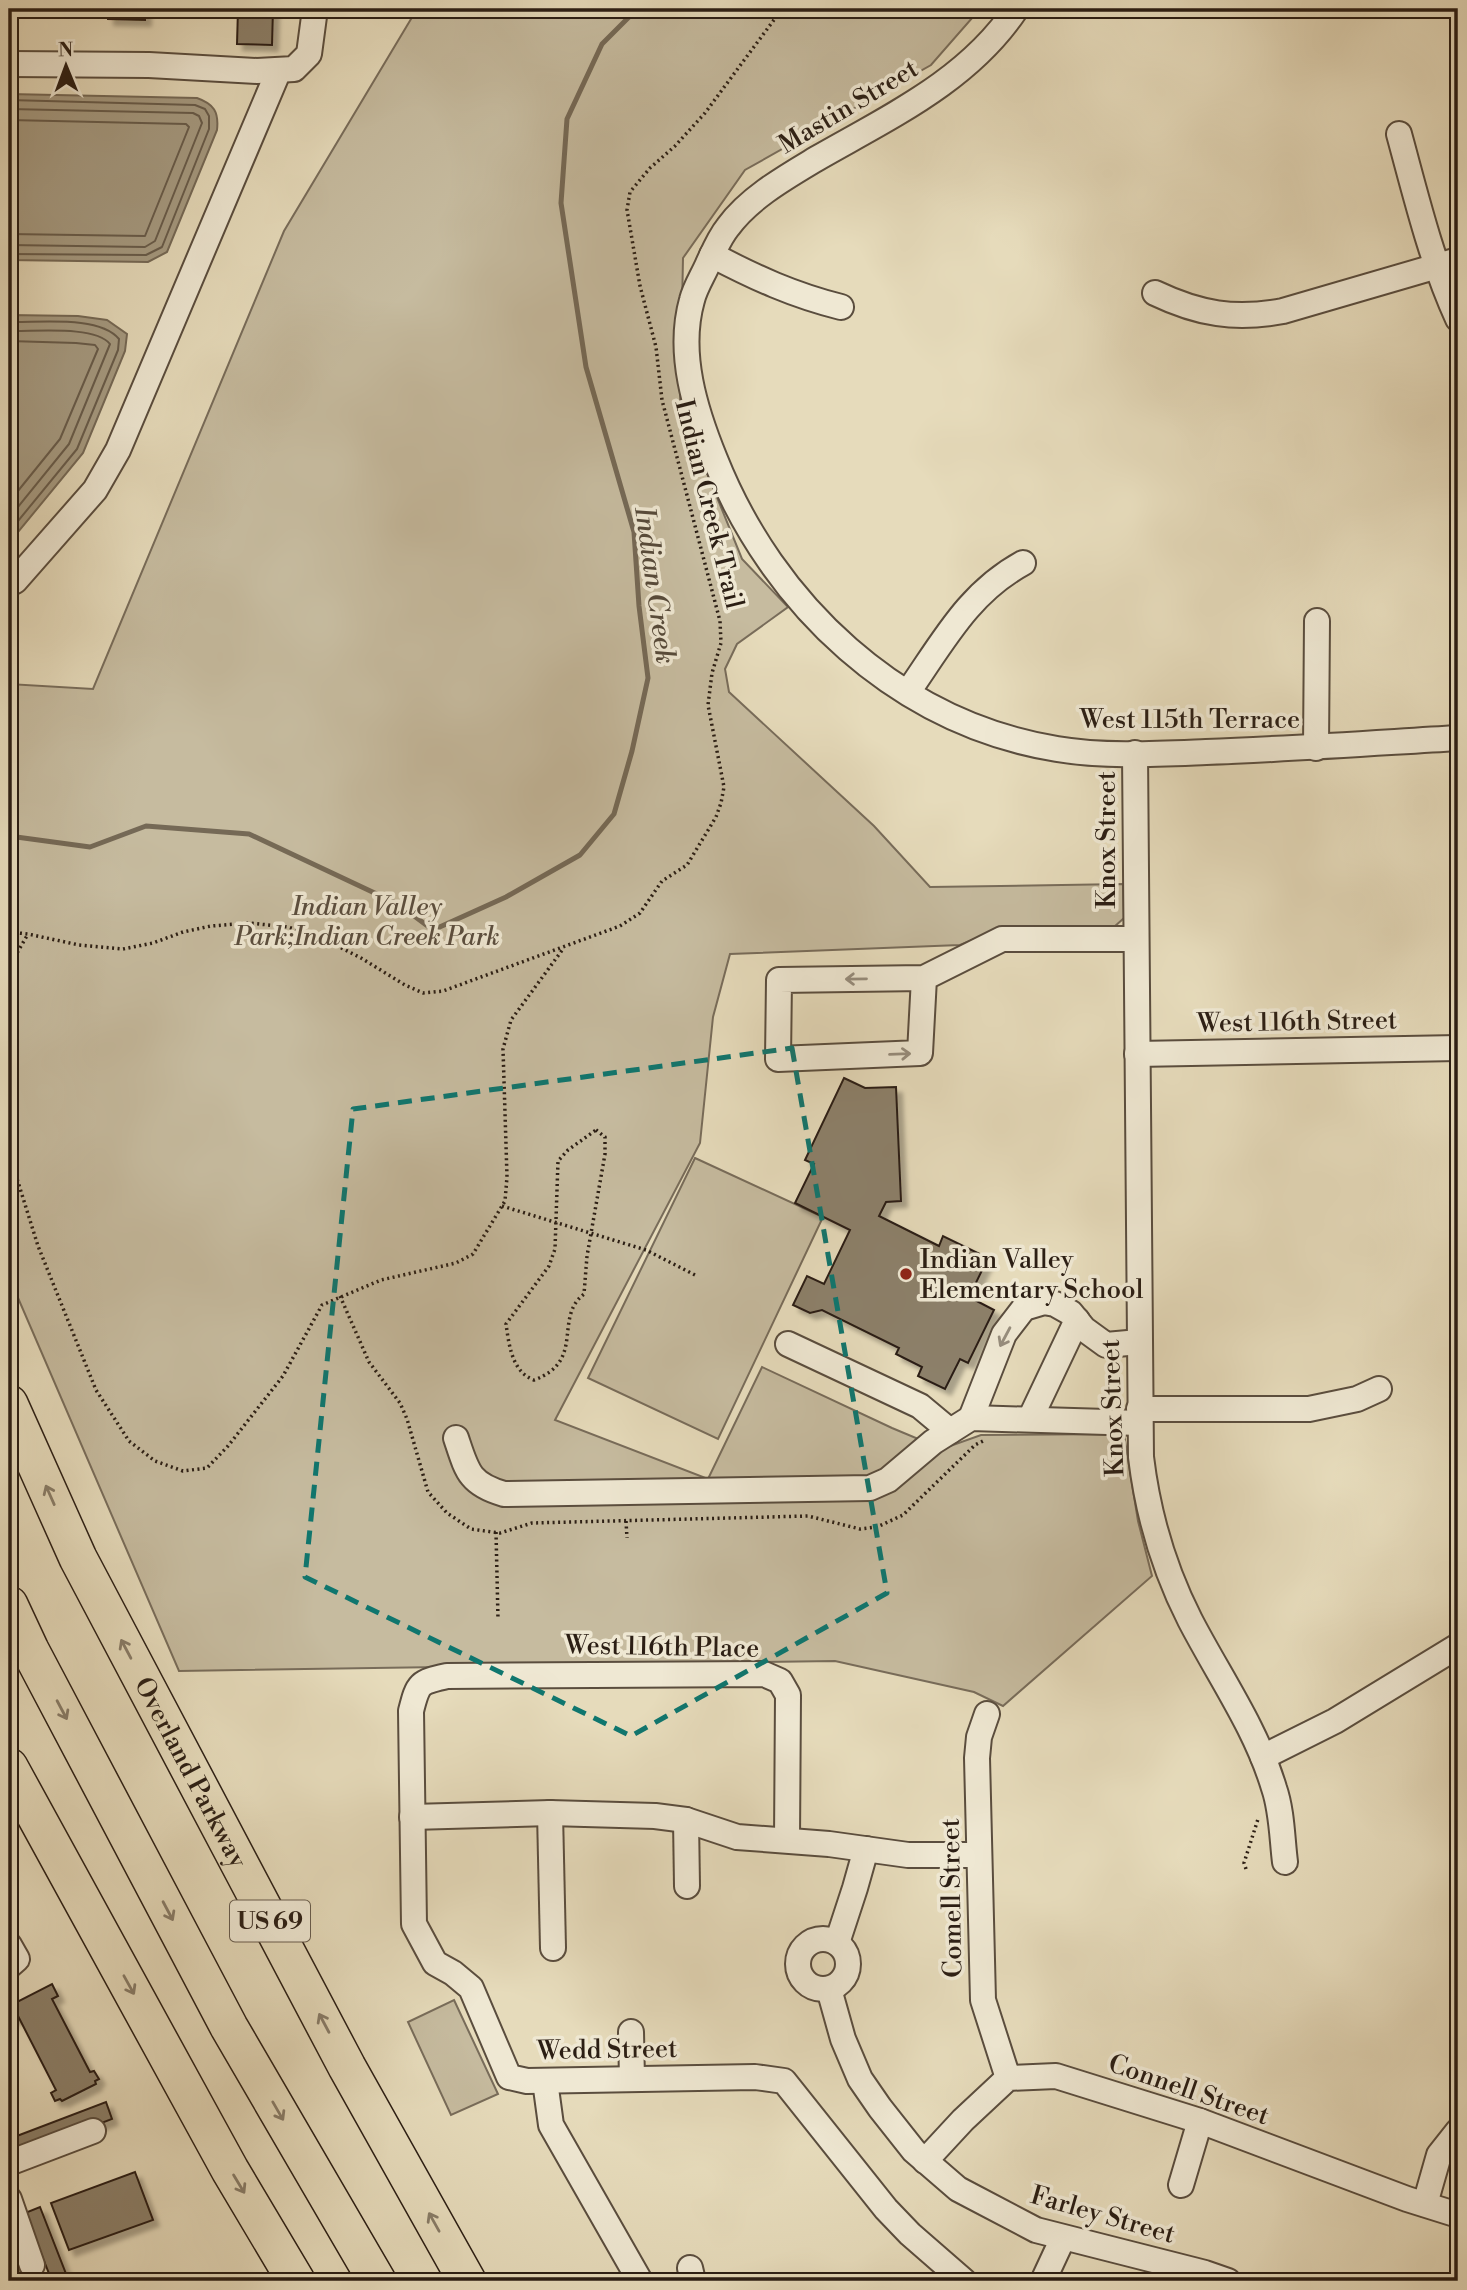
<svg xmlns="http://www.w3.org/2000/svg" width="1467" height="2290" font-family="'Libre Bodoni',serif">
<defs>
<filter id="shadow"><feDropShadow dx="6" dy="6" stdDeviation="2" flood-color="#0004"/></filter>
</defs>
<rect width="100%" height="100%" fill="#e6dbbb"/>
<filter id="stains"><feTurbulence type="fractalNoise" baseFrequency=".00286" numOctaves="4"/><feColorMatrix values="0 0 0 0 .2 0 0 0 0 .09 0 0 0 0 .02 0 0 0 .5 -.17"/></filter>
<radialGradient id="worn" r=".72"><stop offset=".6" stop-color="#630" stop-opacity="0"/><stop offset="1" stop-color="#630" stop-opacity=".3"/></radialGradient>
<!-- green -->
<g fill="#c6bb9f" stroke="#786c5a" stroke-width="2">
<polygon points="417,9 980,9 931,65 745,170 683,258 680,406 742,559 788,607 737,644 725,669 729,692 874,826 930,887 1123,884 1124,918 1114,927 992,932 960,945 730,954 713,1017 700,1143 555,1420 708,1479 762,1367 892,1428 942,1449 981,1435 1124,1434 1138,1521 1152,1576 1003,1706 974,1692 835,1661 179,1671 9,1277 9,684 93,689 284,231"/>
<polygon points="695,1158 823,1217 718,1439 588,1378"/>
<polygon points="454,2000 498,2094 451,2115 408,2022"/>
</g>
<!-- water -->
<g fill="#a69b82" stroke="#756956" stroke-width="2">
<path d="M9,94L197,98C214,104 219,112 217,130L167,252L148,262L9,260Z"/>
<polygon points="9,315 78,316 107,320 127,334 125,351 83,453 9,543"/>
</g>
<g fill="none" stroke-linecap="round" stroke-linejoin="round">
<!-- shore -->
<g stroke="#685c4b" stroke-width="2">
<polyline points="9,100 195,105 205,109 209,116 209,129 162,247 146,255 9,254"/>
<polyline points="9,109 193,113 199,116 202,123 155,241 145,247 9,245"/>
<polyline points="9,120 186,124 189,127 145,236 9,234"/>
<path d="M9,322C39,323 99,315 119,339L118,350L77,449L9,532"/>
<path d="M9,331C33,332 95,325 110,344L69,444L9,518"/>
<polyline points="9,341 76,343 95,345 98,349 60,439 9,502"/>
</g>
<!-- stream -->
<polyline stroke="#756956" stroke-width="5" points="9,836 90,847 146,826 249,834 398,904 433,930 506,897 580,855 614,814 632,751 648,678 639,606 634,532 586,367 561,203 567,119 602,44 637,9"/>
</g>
<!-- building -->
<g fill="#8c806b" stroke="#2b1e14" stroke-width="2" filter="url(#shadow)">
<polygon points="108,9 145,9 145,20 108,19"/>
<polygon points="238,9 273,9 272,45 237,44"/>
<polygon points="844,1078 865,1088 896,1087 901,1201 886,1202 879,1216 939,1246 943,1236 988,1258 969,1297 994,1310 968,1363 960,1359 945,1389 918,1376 922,1367 896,1354 899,1348 822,1310 810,1313 793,1305 807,1276 824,1284 850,1230 795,1203 814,1164 805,1160"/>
<polygon points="52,1984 58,1996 52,1999 90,2072 94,2071 99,2079 95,2081 96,2084 62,2101 60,2099 55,2101 51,2093 56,2090 18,2016 13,2019 9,2011 9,2006"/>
<polygon points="106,2102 112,2119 10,2158 9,2139"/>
<polygon points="135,2172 153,2220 69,2250 51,2203"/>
<polygon points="40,2207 68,2279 63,2281 52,2281 25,2213"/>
<polygon points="9,2235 27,2281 10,2281 9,2278"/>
</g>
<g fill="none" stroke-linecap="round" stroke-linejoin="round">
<!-- minor casing -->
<g stroke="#5a4d3e" stroke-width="28">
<g id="minor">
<path d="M1016,9C968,81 889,117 816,159C786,177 749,198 728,227C719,238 713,253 707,266C702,277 695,288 692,300C677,353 695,410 715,459C773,605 898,723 1057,749C1105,757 1157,754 1206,752C1290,749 1374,743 1458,738"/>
<polyline points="9,64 149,65 257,71 294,69 309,54 315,9"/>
<path d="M1399,134C1416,196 1431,260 1458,319"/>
<path d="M712,255C756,278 793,295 841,307"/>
<path d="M1155,293C1199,314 1235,320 1283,311L1458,260"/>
<polyline points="9,584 15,581 95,490 118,450 279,70"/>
<path d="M908,692C943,642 968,593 1023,563"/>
<polyline points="1316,748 1317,621"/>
<path d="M1135,753L1141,1457C1148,1515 1164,1569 1190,1620C1219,1676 1256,1728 1274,1788C1282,1811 1282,1838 1285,1862"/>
<polyline points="924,978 920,1053 778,1059 779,980 924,978 1002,939 1136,939"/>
<polyline points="1137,1054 1458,1048"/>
<polyline points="788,1344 920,1406 950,1431"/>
<polyline points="1139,1409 1309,1409 1357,1399 1379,1389"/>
<polyline points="971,1418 1004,1334 1024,1308 1044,1302 1055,1304 1071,1313 1084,1329 1106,1345 1139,1342"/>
<polyline points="1030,1419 1077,1320"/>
<path d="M456,1438C467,1471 469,1484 504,1494L870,1488L888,1480L933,1442L971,1418L1140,1423"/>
<polyline points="987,1714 979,1737 977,1758 983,2000 1008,2078"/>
<polyline points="1263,1757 1335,1721 1458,1646"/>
<polyline points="550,1813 553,1948"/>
<polyline points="412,1817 550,1813 655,1816 686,1820 737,1837 829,1844 908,1855 979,1855"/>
<polyline points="686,1820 687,1886"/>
<path d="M787,1840L788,1695L780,1681L764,1674L447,1676C419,1682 418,1683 411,1711L414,1924L435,1963L453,1973L471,1988L509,2077L527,2081L755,2077L784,2081L886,2209L910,2234L964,2281"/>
<circle cx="823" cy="1964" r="25"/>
<polyline points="837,1943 855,1888 866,1849"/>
<polyline points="9,1945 17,1959 9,1966"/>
<polyline points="829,1989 843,2039 860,2079 880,2108 914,2151 958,2189 1036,2230 1205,2273 1228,2281"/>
<polyline points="631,2032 632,2079"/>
<polyline points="545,2081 551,2125 640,2281"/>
<polyline points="925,2161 963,2120 1008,2078 1056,2076 1200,2121 1407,2199 1458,2215"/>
<polyline points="9,2163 93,2131"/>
<polyline points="1181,2185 1200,2121"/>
<polyline points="9,2199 32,2265"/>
<polyline points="1425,2204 1439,2155 1458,2131"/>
<polyline points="690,2268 693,2281"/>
<polyline points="1043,2281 1063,2238"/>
</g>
</g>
<!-- highway casing -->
<g stroke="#2b1e14" stroke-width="40">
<g id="highway">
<path id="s1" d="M9,1404L78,1558L347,2067L467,2281"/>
<polyline points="9,1605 30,1650 229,2027 377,2281"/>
<polyline points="9,1767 230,2170 296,2281"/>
</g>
</g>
<!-- path -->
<g stroke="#2b1e14" stroke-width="3.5" stroke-dasharray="2 3.5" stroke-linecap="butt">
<polyline points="9,932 28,934 79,945 123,949 153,943 183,932 211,926 249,923 288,927 324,939 361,958 405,985 423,993 443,991 620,926 640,913 662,881 687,865 716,817 721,803 724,787 708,705 712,673 721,643 720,621 662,400 656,347 640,286 627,210 630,192 650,168 675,146 705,113 782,9"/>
<polyline points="9,967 28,934"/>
<path d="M596,1130L605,1137V1154L587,1256L584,1294C553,1318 586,1361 534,1380C512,1372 509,1345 506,1324L549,1266L555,1249L558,1161L568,1150Z"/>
<polyline points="9,1153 38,1246 96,1390 129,1441 155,1461 183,1471 207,1468 228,1446 283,1376 322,1305 381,1280 456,1263 473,1254 505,1201 507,1177 503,1049 511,1020 563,949"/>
<polyline points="502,1206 646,1250 697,1276"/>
<polyline points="340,1296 369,1362 400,1403 407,1419 428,1492 447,1513 471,1529 500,1533 532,1523 808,1516 860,1529 877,1527 903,1515 975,1445 985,1440"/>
<polyline points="626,1521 627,1538"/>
<polyline points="496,1532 498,1619"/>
<polyline points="1246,1869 1244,1863 1258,1819"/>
</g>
<!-- minor -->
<use href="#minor" stroke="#efe8d3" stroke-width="24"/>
<!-- highway -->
<use href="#highway" stroke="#e6dbbb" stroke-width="37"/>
</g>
<!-- one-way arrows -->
<defs><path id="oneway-shaft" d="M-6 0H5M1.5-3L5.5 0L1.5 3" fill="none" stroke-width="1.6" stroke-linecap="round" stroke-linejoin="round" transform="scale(1.75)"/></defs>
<g stroke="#978d7d">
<use href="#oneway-shaft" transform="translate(856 979) rotate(179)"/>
<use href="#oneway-shaft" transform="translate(900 1054) rotate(-2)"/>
<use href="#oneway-shaft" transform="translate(1005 1337) rotate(118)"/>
</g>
<g stroke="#887c68">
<use href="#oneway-shaft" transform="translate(50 1495) rotate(-114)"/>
<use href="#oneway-shaft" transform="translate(126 1649) rotate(-118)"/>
<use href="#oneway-shaft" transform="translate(62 1710) rotate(62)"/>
<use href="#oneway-shaft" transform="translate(168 1911) rotate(62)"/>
<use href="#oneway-shaft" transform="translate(129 1985) rotate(61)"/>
<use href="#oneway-shaft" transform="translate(324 2023) rotate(-118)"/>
<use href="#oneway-shaft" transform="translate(278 2111) rotate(60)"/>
<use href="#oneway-shaft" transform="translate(239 2184) rotate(59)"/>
<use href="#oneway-shaft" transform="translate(434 2222) rotate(-119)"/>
</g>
<!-- marked area -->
<path fill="none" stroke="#0f766e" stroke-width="5" stroke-dasharray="14 9" stroke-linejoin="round" d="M792,1048L887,1593L631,1736L305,1577L353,1109Z"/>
<!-- markers -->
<circle fill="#8f2418" stroke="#efe8d3" stroke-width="2.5" cx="906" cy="1274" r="7"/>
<g text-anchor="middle" stroke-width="7" stroke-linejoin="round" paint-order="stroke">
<!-- shield labels -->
<rect fill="#efe8d3" stroke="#665b4d" stroke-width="2" x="230" y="1900.5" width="80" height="41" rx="5"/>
<g font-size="24" font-weight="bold" fill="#2b1e14">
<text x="270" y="1929">US 69</text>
</g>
<!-- street labels -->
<g font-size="26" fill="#2b1e14" stroke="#efe8d3">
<text transform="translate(848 106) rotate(-31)" y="9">Mastin Street</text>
<text transform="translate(710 504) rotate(76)" y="9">Indian Creek Trail</text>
<text x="1190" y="728">West 115th Terrace</text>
<text transform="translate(1106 840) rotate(-90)" y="9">Knox Street</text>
<text transform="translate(1297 1021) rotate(-1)" y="9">West 116th Street</text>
<text transform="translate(1112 1408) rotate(-92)" y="9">Knox Street</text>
<text transform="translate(662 1646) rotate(1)" y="9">West 116th Place</text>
<text dy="9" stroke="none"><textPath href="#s1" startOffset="411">Overland Parkway</textPath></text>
<text transform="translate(951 1898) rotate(-91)" y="9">Comell Street</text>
<text transform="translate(607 2049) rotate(-1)" y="9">Wedd Street</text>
<text transform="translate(1189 2089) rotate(19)" y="9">Connell Street</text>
<text transform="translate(1103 2214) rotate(16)" y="9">Farley Street</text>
</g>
<!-- park labels -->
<g font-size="26" font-style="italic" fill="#5a4d3e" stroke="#efe8d3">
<text x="367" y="915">Indian Valley<tspan x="367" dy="30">Park;Indian Creek Park</tspan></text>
</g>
<!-- poi labels -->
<g font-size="26" fill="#2b1e14" stroke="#efe8d3" text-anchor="start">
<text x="920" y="1268">Indian Valley<tspan x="920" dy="30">Elementary School</tspan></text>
</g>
<!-- water labels -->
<g font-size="28" font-style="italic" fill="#564a3a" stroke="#efe8d3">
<text transform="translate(656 585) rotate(82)" y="10">Indian Creek</text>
</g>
</g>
<!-- margin -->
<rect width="1467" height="2290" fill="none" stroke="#e6dbbb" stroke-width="35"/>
<rect x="10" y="10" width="1446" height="2269" fill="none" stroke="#2b1e14" stroke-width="3.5"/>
<rect x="18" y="18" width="1432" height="2255" fill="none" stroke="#2b1e14" stroke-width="2"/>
<!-- north arrow -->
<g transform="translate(66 66) rotate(359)" stroke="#efe8d3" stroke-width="5" paint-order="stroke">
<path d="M0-5L12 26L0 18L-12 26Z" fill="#2b1e14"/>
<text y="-10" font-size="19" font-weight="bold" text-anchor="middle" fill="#2b1e14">N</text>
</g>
<rect width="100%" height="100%" filter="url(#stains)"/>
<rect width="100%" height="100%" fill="url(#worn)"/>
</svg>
